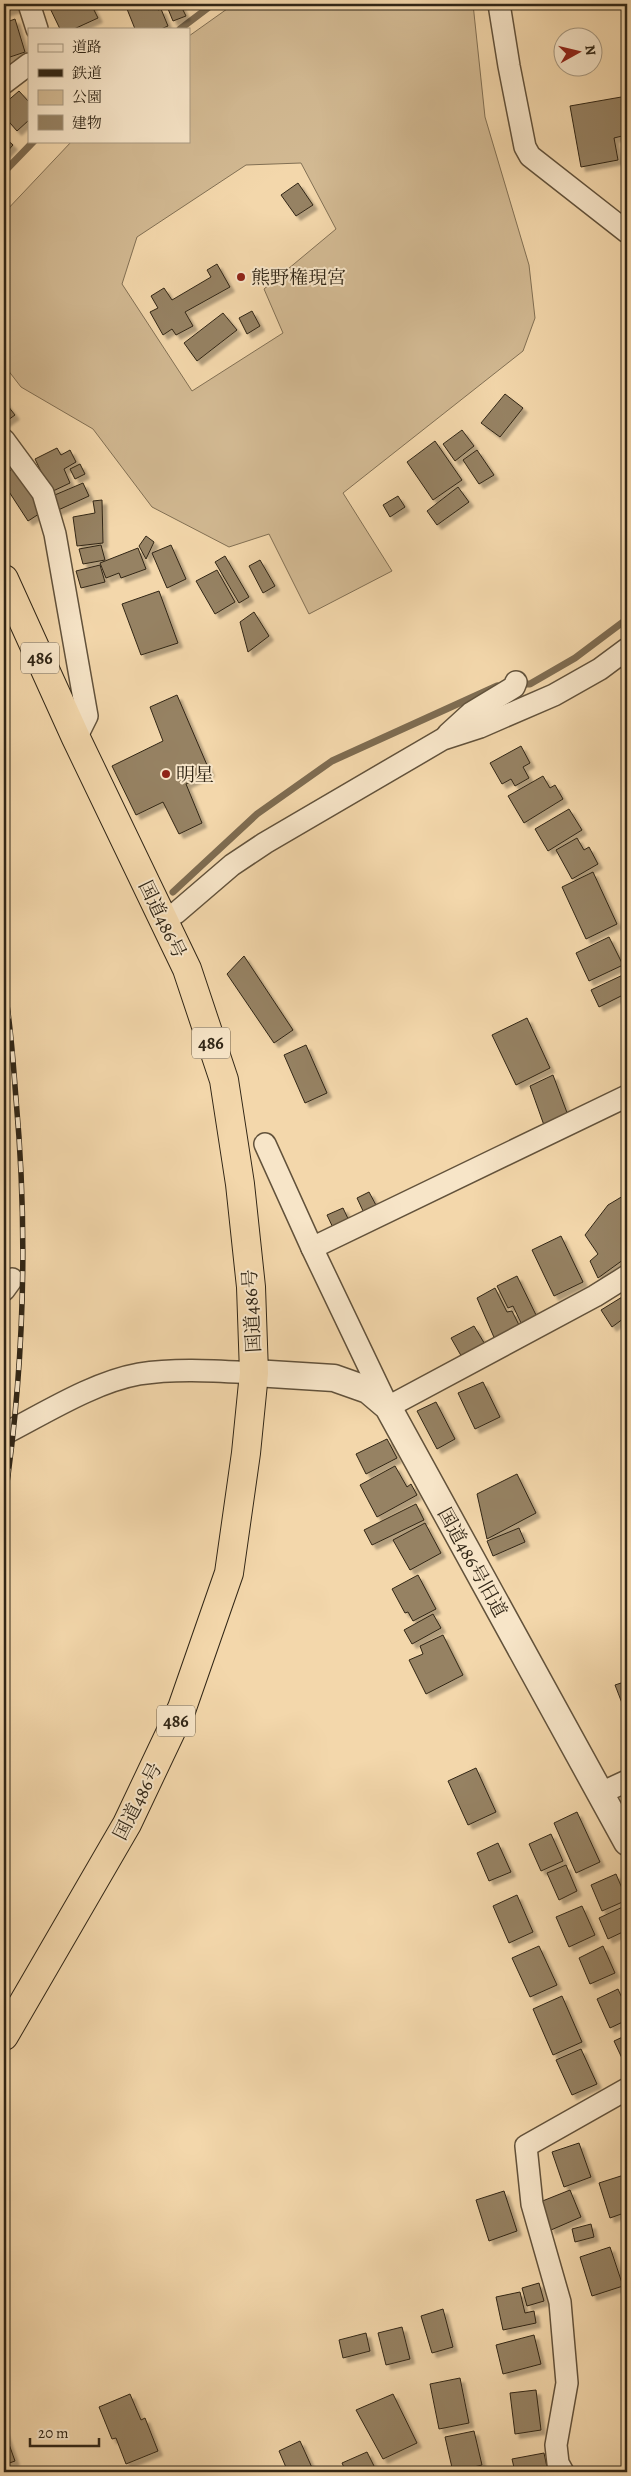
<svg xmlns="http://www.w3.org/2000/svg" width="631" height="2476" font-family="Alegreya,'Noto Serif JP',serif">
<defs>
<filter id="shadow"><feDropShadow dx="4.5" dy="4.5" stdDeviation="1" flood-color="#0004"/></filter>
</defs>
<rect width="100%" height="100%" fill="#f3d7ab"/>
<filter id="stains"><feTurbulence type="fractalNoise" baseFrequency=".004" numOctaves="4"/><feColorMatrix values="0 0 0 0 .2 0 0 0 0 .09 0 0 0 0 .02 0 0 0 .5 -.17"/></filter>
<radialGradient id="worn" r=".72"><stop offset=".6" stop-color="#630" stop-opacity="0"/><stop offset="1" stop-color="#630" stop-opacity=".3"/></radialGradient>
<!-- green -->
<path fill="#d2b992" stroke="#827054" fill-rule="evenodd" d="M234,4H473L485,117L529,265L535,318L523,351L343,493L392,571L309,614L269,534L229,547L152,507L93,429L21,387L4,365V213L72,141H189V36ZM301,163L336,229L264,289L283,333L192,391L122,284L137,237L246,165Z"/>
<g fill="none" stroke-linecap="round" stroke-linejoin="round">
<!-- stream -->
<g stroke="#7e6c51" stroke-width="7">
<polyline points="180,29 213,4"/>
<polyline points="4,172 34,141"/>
<polyline points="517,684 530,684 575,658 627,619"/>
<polyline points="173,892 257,814 332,761 497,686"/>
</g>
</g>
<!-- building -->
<g fill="#968263" stroke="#312616" filter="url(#shadow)">
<polygon points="4,4 15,4 16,8 4,12"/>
<polygon points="48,4 91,4 98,18 74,29 60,29"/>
<polygon points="125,4 155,4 158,10 161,9 168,26 161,29 135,29"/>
<polygon points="166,4 180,4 186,16 173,21"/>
<polygon points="15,19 25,52 4,59 4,23"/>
<polygon points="19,91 29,102 29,120 17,131 4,116 4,104"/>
<polygon points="627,96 627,130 622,136 614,138 618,160 581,167 570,106"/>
<polygon points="4,137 13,145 4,155"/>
<polygon points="298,183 313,205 296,216 281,195"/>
<polygon points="217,264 230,287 185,312 193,326 176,335 172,329 163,335 150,312 158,308 151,296 164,288 172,300 211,277 207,270"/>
<polygon points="252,311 260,326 247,334 239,318"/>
<polygon points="223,313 237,330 197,361 184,343"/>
<polygon points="505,394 523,408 500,437 481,423"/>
<polygon points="4,401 15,415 4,423"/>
<polygon points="462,430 474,446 455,461 443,444"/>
<polygon points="435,441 462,480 433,500 407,462"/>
<polygon points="57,448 61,455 70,450 76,462 64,469 70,483 51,492 35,459"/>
<polygon points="477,450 494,475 479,484 463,460"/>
<polygon points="80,464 85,474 75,479 70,469"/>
<polygon points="14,468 42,512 28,521 4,484 4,474"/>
<polygon points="83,483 89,496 56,511 50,497"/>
<polygon points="458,487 469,502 437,525 427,511"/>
<polygon points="398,496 405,507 390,517 383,505"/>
<polygon points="102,500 103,543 77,546 73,517 95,513 93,501"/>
<polygon points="146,536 154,542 146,559 139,546"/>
<polygon points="101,545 105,560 83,564 79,549"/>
<polygon points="171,545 186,579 167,588 152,553"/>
<polygon points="138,548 146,569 121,578 119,573 106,578 100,563"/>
<polygon points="225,556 249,597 239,603 215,562"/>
<polygon points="260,560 275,586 263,593 249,566"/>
<polygon points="100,565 105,582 81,588 76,571"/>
<polygon points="217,570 235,602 215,614 196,581"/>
<polygon points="159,591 178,643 141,655 122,604"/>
<polygon points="254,612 269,636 248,652 240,622"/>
<polygon points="177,695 210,772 186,784 202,823 179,834 163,802 136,815 112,766 163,741 150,707"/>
<polygon points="521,746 530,763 523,767 529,778 515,786 511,779 502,784 490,763"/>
<polygon points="543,776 550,788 555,785 563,799 524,823 508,796"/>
<polygon points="569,809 582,830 548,851 535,829"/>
<polygon points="577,838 584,850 589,847 598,864 572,879 556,850"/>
<polygon points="593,872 617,924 586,939 562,887"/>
<polygon points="609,937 623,965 589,981 576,953"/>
<polygon points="244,956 293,1030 274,1043 227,974"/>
<polygon points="627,973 627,993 599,1007 591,990"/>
<polygon points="527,1018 550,1068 516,1085 492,1035"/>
<polygon points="306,1045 327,1093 305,1103 284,1055"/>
<polygon points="553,1075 569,1118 545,1128 530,1086"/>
<polygon points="369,1192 377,1207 364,1213 357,1198"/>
<polygon points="623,1196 627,1203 627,1257 598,1278 590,1261 598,1254 585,1235 608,1205"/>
<polygon points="343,1208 351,1225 335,1232 327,1215"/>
<polygon points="561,1236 583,1282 554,1296 532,1250"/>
<polygon points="517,1276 537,1317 522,1325 513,1306 508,1308 497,1286"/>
<polygon points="495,1288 507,1312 512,1311 520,1327 496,1342 477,1298"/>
<polygon points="627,1294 627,1316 612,1327 601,1310"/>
<polygon points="474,1326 486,1346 463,1359 451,1338"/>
<polygon points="483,1382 500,1417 475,1429 458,1393"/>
<polygon points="436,1402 455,1439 437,1449 417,1411"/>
<polygon points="387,1439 397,1458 366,1474 356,1454"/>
<polygon points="395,1466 407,1487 411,1484 417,1495 377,1517 360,1485"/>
<polygon points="517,1474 536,1513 487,1539 477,1494"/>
<polygon points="416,1504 424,1520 372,1545 364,1530"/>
<polygon points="425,1523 441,1553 410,1570 393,1540"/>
<polygon points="519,1528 525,1542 493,1556 487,1541"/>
<polygon points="418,1575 436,1609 413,1621 408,1612 405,1613 392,1589"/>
<polygon points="433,1614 441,1628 412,1644 404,1630"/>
<polygon points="443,1635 463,1675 426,1694 409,1660 423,1654 420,1646"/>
<polygon points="627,1681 627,1716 615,1685"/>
<polygon points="476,1768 496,1812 468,1825 448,1781"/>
<polygon points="577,1812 600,1862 576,1873 554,1823"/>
<polygon points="551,1834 563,1861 541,1871 529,1844"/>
<polygon points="498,1843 511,1872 489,1881 477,1853"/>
<polygon points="566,1865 577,1891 559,1900 547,1873"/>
<polygon points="616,1874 627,1900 602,1911 591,1885"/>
<polygon points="517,1895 533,1932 509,1943 493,1906"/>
<polygon points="627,1905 627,1930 608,1939 599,1918"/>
<polygon points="582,1906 595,1935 569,1947 556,1917"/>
<polygon points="539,1946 557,1985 530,1997 512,1958"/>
<polygon points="603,1946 615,1973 590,1984 579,1958"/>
<polygon points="618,1989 627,2009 627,2020 610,2028 597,1999"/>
<polygon points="562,1996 582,2042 553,2055 533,2009"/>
<polygon points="627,2035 627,2069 614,2041"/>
<polygon points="581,2049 597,2084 572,2095 556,2060"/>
<polygon points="579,2143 591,2177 564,2187 552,2152"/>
<polygon points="627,2174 627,2212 610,2218 599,2183"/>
<polygon points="570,2190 581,2217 551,2230 540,2202"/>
<polygon points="504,2191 517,2231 489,2241 476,2200"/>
<polygon points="591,2224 594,2237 575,2242 572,2229"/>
<polygon points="610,2247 623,2286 592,2296 580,2257"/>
<polygon points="539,2283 544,2301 527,2306 522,2288"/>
<polygon points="520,2292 525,2313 534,2311 536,2323 503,2330 496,2297"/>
<polygon points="443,2309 453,2347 432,2353 421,2316"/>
<polygon points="402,2327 410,2359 386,2365 378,2333"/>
<polygon points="366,2333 370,2351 343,2358 339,2340"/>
<polygon points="534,2335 541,2364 503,2374 496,2345"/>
<polygon points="460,2378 469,2423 439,2429 430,2384"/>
<polygon points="536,2390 541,2430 515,2434 510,2393"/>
<polygon points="130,2394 141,2420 145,2418 158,2451 126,2464 116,2438 112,2439 99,2407"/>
<polygon points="393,2394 417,2443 383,2459 356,2410"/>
<polygon points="4,2430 15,2461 4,2465"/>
<polygon points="474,2431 482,2465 453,2472 445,2437"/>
<polygon points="300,2441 314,2472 288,2472 279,2451"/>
<polygon points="367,2452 377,2472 346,2472 342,2463"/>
<polygon points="544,2453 548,2472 515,2472 512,2459"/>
</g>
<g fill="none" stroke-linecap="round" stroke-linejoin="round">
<!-- minor casing -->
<g stroke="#62523b" stroke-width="24">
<g id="minor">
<polyline points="29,4 37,29"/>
<polyline points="499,4 509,66 525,147 530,156 627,232"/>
<polyline points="4,83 29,64"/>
<polyline points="4,440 43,493 55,534 87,716 76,738"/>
<polyline points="448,734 471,713 514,687 516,682"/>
<polyline points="163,919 176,913 232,865 265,843 443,739 480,727 554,695 600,669 627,649"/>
<polyline points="627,1096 312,1248 388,1407 595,1296 627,1276"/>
<polyline points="265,1144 312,1248"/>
<polyline points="4,1290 12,1279"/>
<path d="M4,1434C45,1413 94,1382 139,1374C176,1368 217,1371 254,1373"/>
<polyline points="601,1793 627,1781"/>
<polyline points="563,2472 558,2463 556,2445 567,2383 560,2302 532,2204 526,2146 627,2089"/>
</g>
</g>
<!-- tertiary casing -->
<g stroke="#62523b" stroke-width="29">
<polyline id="tertiary" points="254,1373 334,1378 368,1390 388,1407 627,1842"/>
</g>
<!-- trunk casing -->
<g stroke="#312616" stroke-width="30">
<polyline id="trunk" points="4,579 76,738 187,969 224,1080 240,1184 251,1287 254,1373 246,1453 229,1573 182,1708 127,1824 4,2036"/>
</g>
<!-- minor -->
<use href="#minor" stroke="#f7e5c8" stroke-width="21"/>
<!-- tertiary -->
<use href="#tertiary" stroke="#f7e5c8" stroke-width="26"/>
<!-- trunk -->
<use href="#trunk" stroke="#f3d7ab" stroke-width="28"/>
<!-- rail casing -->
<g stroke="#312616" stroke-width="5.5">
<path id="rail" d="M4,986C11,1024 13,1061 16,1099C28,1233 24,1370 4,1504"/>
</g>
<!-- rail -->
<use href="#rail" stroke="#f7e5c8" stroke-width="4" stroke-dasharray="11" stroke-linecap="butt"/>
</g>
<!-- markers -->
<g fill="#8f2418" stroke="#f7e5c8" stroke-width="2">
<circle cx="241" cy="277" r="5"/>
<circle cx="166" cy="774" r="5"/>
</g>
<g text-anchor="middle" stroke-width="4" stroke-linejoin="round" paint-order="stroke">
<!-- shield labels -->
<g fill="#f7e5c8" stroke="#6c5f4b" stroke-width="1">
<rect x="21" y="642.5" width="38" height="31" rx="4"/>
<rect x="192" y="1027.5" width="38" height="31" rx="4"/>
<rect x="157" y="1705.5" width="38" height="31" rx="4"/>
</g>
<g font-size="18" font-weight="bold" fill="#312616">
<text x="40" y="664">486</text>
<text x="211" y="1049">486</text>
<text x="176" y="1727">486</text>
</g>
<!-- poi labels -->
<g font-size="19" fill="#312616" stroke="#f7e5c8" text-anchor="start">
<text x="251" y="284">熊野権現宮</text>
<text x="176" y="781">明星</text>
</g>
<!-- street labels -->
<g font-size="19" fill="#312616" stroke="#f7e5c8">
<text transform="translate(163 919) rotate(64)" y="7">国道486号</text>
<text transform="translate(251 1311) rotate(-93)" y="7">国道486号</text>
<text transform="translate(473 1562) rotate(61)" y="7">国道486号旧道</text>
<text transform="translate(137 1801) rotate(-63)" y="7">国道486号</text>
</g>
</g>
<!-- margin -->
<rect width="631" height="2476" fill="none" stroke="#f3d7ab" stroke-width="20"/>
<rect x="5" y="5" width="621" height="2466" fill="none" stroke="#312616" stroke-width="2.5"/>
<rect x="10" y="10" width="611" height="2456" fill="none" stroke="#312616"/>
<!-- legend -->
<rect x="28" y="28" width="162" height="115" fill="#f7e5c8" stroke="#a89981"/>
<rect x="38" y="44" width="25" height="8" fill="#f7e5c8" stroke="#a89981"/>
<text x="72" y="52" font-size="15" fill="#312616">道路</text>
<rect x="38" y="69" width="25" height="8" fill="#312616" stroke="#a89981"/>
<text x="72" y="78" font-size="15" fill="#312616">鉄道</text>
<rect x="38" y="90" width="25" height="15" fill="#d2b992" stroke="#a89981"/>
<text x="72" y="102" font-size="15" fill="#312616">公園</text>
<rect x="38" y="115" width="25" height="15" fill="#968263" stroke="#a89981"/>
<text x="72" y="128" font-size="15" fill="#312616">建物</text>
<!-- north arrow -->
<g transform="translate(578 52) rotate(82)"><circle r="24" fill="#f7e5c8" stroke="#a89981"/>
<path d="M0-4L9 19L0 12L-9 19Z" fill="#8f2418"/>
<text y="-8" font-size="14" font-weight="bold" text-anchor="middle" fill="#312616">N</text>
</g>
<!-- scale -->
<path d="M30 2438v8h69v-8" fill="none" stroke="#312616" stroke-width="2.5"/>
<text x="38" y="2438" font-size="15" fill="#312616" stroke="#f7e5c8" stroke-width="4" paint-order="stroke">20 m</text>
<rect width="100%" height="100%" filter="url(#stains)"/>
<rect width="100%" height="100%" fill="url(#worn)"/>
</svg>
